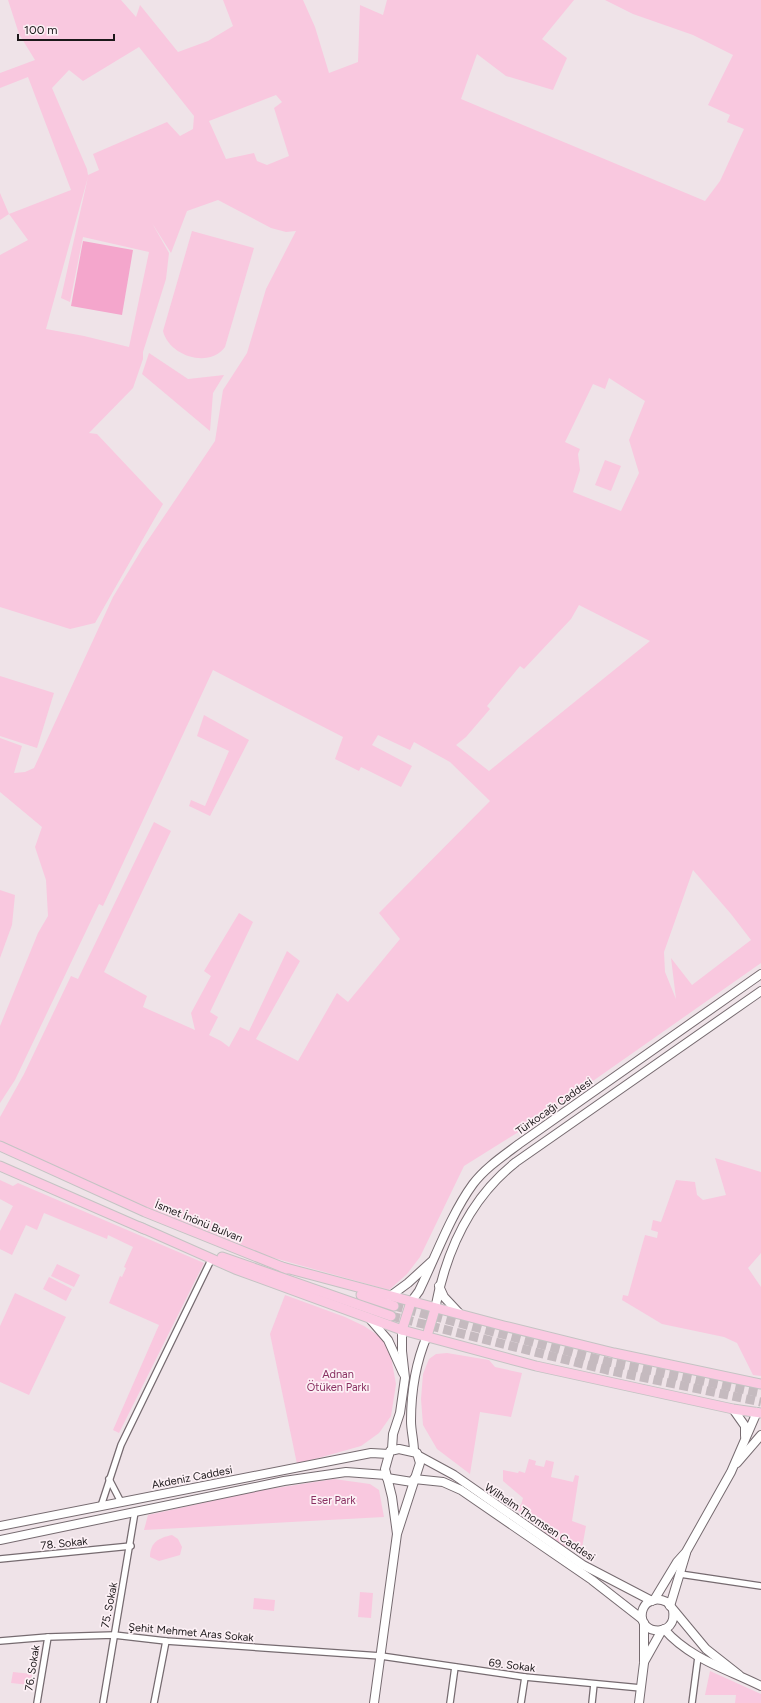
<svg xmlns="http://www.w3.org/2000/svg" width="761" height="1703" font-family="Figtree,sans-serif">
<rect width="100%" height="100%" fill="#efe3e8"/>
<!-- green -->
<g fill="#f9c8df" fill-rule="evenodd">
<path d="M8,0H121L136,17L140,5L178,52L208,41L233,26L223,0H303L315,27L329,73L358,62L360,5L383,15L387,0H574L542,39L567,58L553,90L506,76L477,54L461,99L705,201L720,181L744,129L727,122L730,115L708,105L733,55L693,35L633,14L605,0H761V963L533,1123L464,1166L420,1257L407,1274L389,1290L256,1253L0,1146V1117L24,1074L71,976L78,979L154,822L171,831L104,972L147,996L143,1007L195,1030L191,1013L211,976L204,971L239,913L253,922L210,1012L218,1017L209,1035L221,1041L229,1047L240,1027L249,1031L287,951L300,961L256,1039L298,1061L337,993L348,1002L400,939L379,913L490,801L450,762L414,742L410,750L378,735L372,745L412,766L401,787L361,767L359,771L335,759L343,737L213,670L103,906L99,904L15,1080L0,1103V1026L38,933L48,916L46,880L35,847L42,827L0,792V738L22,746L14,773L25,772L34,768L113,597L142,549L215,441L223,390L247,353L266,289L296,231L286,232L271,228L218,200L187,211L171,253L152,223L169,253L166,279L143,352V359L133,388L89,433L97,434L163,504L95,623L70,629L0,607V255L28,240L9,214L0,220V193L9,214L71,190L28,77L0,88V73L35,60L19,34ZM139,47L194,116L193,129L180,136L167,122L93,154L99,170L88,175L87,169L52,88L69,70L83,81ZM276,95L282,102L274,108L289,156L267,165L257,161L254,153L226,159L209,121ZM88,177L61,298L70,302L83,237L149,252L129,347L84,336L46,329ZM609,378L645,401L629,440L639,473L621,511L573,492L580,470L578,454L580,449L565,442L593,384L605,389ZM579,605L650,641L489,771L456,745L466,737L490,709L487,706L520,666L524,669L571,619ZM693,870L731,914L751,940L692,985L671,958L676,999L665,972L664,952Z"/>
<path d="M192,231L254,248L225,347C209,369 169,356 163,331Z"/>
<polygon points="149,353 188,379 224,375 213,393 210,431 142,374"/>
<polygon points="605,460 621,466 611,491 595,485"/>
<polygon points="0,676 54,693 37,748 0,736"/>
<polygon points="204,715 249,740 210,816 189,806 191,800 205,806 229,751 197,736"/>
<polygon points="0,890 15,895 12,925 0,958"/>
<polygon points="715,1158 761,1172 761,1253 748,1268 761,1287 761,1376 753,1375 737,1343 724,1337 662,1324 622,1300 623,1295 628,1296 645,1235 657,1238 658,1232 651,1230 653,1220 661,1222 676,1180 695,1182 697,1195 703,1200 726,1195"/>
<polygon points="0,1180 13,1186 18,1183 204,1263 119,1433 113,1430 159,1325 109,1303 120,1276 122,1277 126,1268 124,1267 133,1247 108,1235 107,1239 44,1213 37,1230 26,1225 12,1255 0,1249 0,1231 13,1206 0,1199"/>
<polygon points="57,1264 80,1275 74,1287 51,1276"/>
<polygon points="49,1277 72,1289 66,1301 43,1289"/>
<polygon points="15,1293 66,1317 29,1395 0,1382 0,1326"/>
<polygon points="285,1295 345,1317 364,1326 382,1338 391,1357 396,1384 391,1416 379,1433 361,1446 297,1464 270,1334"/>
<polygon points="447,1353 489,1360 495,1367 522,1373 511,1417 480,1412 470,1474 437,1449 423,1425 421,1399 423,1374 429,1359 436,1354"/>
<polygon points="529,1459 536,1461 535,1465 544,1467 546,1460 554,1462 551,1477 573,1482 575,1475 579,1476 572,1521 586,1526 582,1548 569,1543 564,1549 512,1505 521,1505 523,1498 503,1481 503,1470 518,1473 519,1471 525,1473"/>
<polygon points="334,1479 370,1484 379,1490 384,1517 144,1530 148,1515 257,1491"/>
<path d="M172,1535L178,1539L182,1547L180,1555L159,1561L150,1557C150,1542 159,1538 172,1535Z"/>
<polygon points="360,1592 373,1593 371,1618 358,1617"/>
<polygon points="254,1598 275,1600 274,1611 253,1609"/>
<polygon points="710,1671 761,1694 761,1703 735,1703 736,1695 705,1695"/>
<polygon points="13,1672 32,1674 30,1685 11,1683"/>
</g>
<!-- water -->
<polygon fill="#f4a6cc" points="83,241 133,250 122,315 71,306"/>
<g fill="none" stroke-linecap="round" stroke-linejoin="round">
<!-- primary-tunnel -->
<g stroke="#c5babf" stroke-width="9" stroke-dasharray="9 4.5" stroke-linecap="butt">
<polyline points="394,1306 609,1362 761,1393"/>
<polyline points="391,1316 607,1370 761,1402"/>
</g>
<!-- minor casing -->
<g stroke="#766b70" stroke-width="8">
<g id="minor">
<polyline points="109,1479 121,1502"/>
<polyline points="101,1506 121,1445 212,1258"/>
<polyline points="0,1559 131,1546"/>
<polyline points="680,1574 761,1586"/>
<polyline points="0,1641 48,1637 114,1635 166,1641 381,1656 525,1677 641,1688"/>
<polyline points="37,1703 48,1637"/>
<polyline points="103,1703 135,1512"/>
<polyline points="154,1703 166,1641"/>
<polyline points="450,1703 455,1667"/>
<polyline points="521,1703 525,1677"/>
<polyline points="592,1703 594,1684"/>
<polyline points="692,1703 698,1657"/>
</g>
</g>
<!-- secondary casing -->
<g stroke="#766b70" stroke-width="10">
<g id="secondary">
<polyline points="439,1286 444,1297 459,1313"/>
<polyline points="389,1297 408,1283 431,1262"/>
<path d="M411,1302L419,1291C435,1258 451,1214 473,1184C485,1168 503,1156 519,1144L761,974"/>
<path d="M435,1309C446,1251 469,1199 516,1162L761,991"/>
<polyline points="369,1318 388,1340 403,1373"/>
<polyline points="733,1409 745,1426 745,1436"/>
<polyline points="392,1449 393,1434 400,1413 405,1378 402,1351 402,1330"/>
<path d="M414,1452C414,1441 411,1431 411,1421C411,1393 416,1362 427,1336"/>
<polyline points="419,1456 454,1475 583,1565 652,1601"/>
<polyline points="737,1463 761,1435"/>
<polyline points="387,1478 412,1482"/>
<polyline points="414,1479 443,1482 461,1490 592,1580 642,1619"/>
<polyline points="0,1526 371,1453 389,1454"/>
<polyline points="0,1540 284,1481 346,1472 386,1475"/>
<polyline points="654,1600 677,1562 686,1552 731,1472 757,1412"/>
<polyline points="670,1606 686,1553"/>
<path d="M673,1610C678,1638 638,1636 642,1612C643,1608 645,1604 649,1602C655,1598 661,1599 667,1602L706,1649L739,1675"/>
<path d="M664,1629C690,1659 727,1669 761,1686"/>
<polyline points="644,1662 662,1630"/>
<polyline points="374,1703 397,1534 420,1463 417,1453 399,1449 390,1451 385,1469 392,1497 397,1534"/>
<polyline points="639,1703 644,1663 644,1623"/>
</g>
</g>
<!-- primary casing -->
<g stroke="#c4c3c3" stroke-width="11">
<g id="primary">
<polyline points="0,1146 145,1212 287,1269"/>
<polyline points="0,1166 144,1229"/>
<polyline points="140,1227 235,1269 402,1330 536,1366 733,1409 761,1413"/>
<polyline points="222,1257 391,1316"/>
<polyline points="282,1267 504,1326 614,1353 761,1384"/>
<polyline points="361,1295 394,1306"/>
<polyline points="402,1330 411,1302"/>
<polyline points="427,1336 435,1309"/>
</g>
</g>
<!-- minor -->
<use href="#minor" stroke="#fff" stroke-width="5.5"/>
<!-- secondary -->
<use href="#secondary" stroke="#fff" stroke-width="8"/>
<!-- primary -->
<use href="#primary" stroke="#fbcae2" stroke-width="9"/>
</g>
<g text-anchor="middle" stroke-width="3.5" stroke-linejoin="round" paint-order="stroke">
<!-- street labels -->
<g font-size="11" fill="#1c181a" stroke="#fcf0f5">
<text transform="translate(554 1106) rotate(-35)" y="4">Türkocağı Caddesi</text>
<text transform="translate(199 1221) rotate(22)" y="4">İsmet İnönü Bulvarı</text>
<text transform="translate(192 1477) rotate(-11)" y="4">Akdeniz Caddesi</text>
<text transform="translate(540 1522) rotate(34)" y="4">Wilhelm Thomsen Caddesi</text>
<text transform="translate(64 1543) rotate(-6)" y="4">78. Sokak</text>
<text transform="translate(109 1605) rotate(-79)" y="4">75. Sokak</text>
<text transform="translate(191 1632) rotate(5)" y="4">Şehit Mehmet Aras Sokak</text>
<text transform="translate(512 1665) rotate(7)" y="4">69. Sokak</text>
<text transform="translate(32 1668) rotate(-81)" y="4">76. Sokak</text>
</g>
<!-- park labels -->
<g font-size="11" fill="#893162" stroke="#fcf0f5">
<text x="338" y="1378">Adnan<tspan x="338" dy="13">Ötüken Parkı</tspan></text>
<text x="333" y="1504">Eser Park</text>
</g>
</g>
<!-- scale -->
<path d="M18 34v6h96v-6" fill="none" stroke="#1c181a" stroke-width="2"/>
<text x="24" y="34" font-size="12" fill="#1c181a" stroke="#fcf0f5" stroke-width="3" paint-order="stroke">100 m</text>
</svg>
